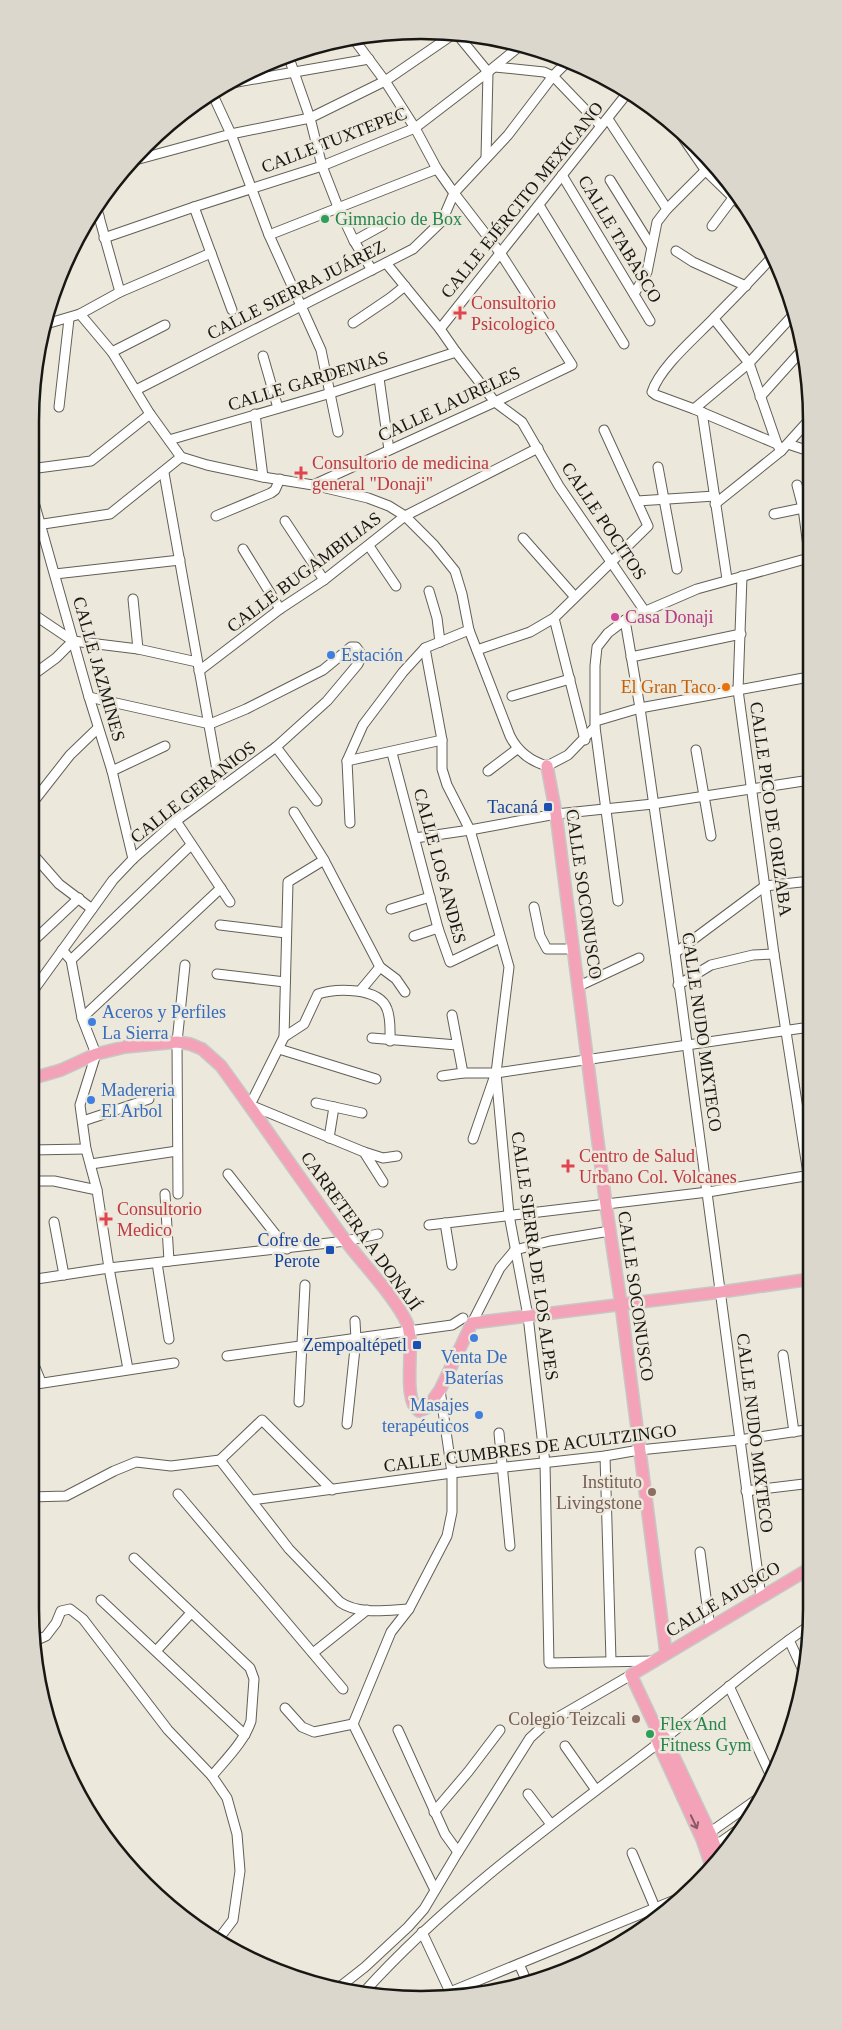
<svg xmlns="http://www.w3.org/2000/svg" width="842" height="2030" font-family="Georgia,serif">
<rect width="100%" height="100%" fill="#ece8dc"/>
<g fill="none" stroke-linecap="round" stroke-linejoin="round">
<!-- minor casing -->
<g stroke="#625f55" stroke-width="11">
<g id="minor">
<polyline points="456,33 488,72 486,158"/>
<polyline points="288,55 310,118 322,166 338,207 354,241 372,270"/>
<polyline points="495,67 544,72 553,76 601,126"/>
<polyline points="226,84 369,59"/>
<polyline points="212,93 231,134 269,235 321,350 338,432"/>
<polyline points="608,119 667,209"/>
<polyline points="679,132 706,171 740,204"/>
<polyline points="128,162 231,134 310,118 385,81 455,33"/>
<polyline points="562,175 650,321"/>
<polyline points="610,180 651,246"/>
<polyline points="539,205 624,344"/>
<polyline points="194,207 232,310"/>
<polyline points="86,220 99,216"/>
<polyline points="712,226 733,198"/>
<polyline points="269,235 437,169"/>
<polyline points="104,238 194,207 322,166 415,128 488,72 521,45"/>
<polyline points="354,241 383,225"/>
<polyline points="676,251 693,262 746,286"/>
<path d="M773,256C754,277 734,298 714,318C696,337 660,367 652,392L656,395L694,409L777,444L781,451"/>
<polyline points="386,263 440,329 456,352 495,402 522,422 559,486 644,610"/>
<polyline points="120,292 211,253"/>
<polyline points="634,294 647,272 657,222 667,209 714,162"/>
<path d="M80,314L112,352L150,414L181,457L207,465L263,477L313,485L368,498L389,506L405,516L434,545L455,571L462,594L469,630L510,736C518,752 530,761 547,766L568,755L595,727V666L597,647L608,633L625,620L697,589L809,558"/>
<polyline points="714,319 749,363 777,444"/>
<polyline points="353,323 390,298 405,286"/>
<polyline points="46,324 80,314 120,292 96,206"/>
<polyline points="440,329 629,91"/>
<polyline points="112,352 165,325"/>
<polyline points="263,356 278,408"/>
<polyline points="379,378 389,450"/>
<polyline points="136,390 413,249 442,221 454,193 508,135 553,76 568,61"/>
<polyline points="760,397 803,349"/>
<polyline points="59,407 69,319"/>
<polyline points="694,409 749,363 794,314"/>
<polyline points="702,412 727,579"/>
<polyline points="255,414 263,477"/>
<polyline points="169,440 331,393 456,352"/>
<polyline points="788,444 809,451"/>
<polyline points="658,467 677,569"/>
<polyline points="30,469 91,461 150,414"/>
<polyline points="164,473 220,787"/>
<polyline points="313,485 495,402 572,365 501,254 454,193 437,169 415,128 385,81 353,38"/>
<polyline points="797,485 803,508 809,554"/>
<polyline points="30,488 89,697 112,771 133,859"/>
<polyline points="637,501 715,496"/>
<polyline points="715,504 781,451 809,420"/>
<polyline points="774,514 803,508"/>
<polyline points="216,516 271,493 275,490 280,479"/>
<polyline points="285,521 324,580"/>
<polyline points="30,526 110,514 181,457"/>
<polyline points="523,538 575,597"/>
<polyline points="369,546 396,586"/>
<polyline points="243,549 280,609"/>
<polyline points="55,574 180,560"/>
<polyline points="742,576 738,690 774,954 811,1193"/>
<polyline points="429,591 437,618 440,642"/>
<polyline points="133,599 138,649"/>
<polyline points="30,612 73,641 138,649 197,662"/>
<polyline points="554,618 585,740"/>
<polyline points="625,620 640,708 675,953 761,1597"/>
<polyline points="425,648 442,740 442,769 447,785 470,830 509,967 496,1073 509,1215 528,1316 545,1463 549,1663 653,1661"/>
<polyline points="477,650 530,632 554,618 648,526 604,430"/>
<polyline points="631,657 741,634"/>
<polyline points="199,671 280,609 324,580 405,516 538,448"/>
<polyline points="30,677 56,658 73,641"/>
<polyline points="512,696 570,679"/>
<polyline points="596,721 640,708 809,677"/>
<polyline points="595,727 618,901"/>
<polyline points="276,747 317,801"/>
<polyline points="696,750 711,836"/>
<polyline points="392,753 438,928 450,962 500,938"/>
<polyline points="347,761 442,740"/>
<polyline points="112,771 165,746"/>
<polyline points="488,771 517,749"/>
<polyline points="30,806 70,755 98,728"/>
<polyline points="294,812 324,860 380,967 396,979 405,992"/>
<polyline points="176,821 230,902"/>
<polyline points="350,823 347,761 363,725 403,672 425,648 469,630"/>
<polyline points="415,838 470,830 556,814 653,804 810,780"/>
<polyline points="30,851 59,884 92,909"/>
<polyline points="324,860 288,882 284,1037 250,1105 364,1152 383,1158 397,1156"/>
<polyline points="534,907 540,936 547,949 574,949"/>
<polyline points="391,909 430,897"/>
<polyline points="220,925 286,933"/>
<polyline points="414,936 438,928"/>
<polyline points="30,944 79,898"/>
<polyline points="62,950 71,960 82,1018 96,1054 80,1105 86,1149 97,1190 109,1268 128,1369"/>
<polyline points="675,953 765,886 810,881"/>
<polyline points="71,960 191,845"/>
<polyline points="217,974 285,982"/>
<polyline points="678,985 711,965 753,955 774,954"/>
<polyline points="579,986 639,958"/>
<polyline points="360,991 380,967"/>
<polyline points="30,995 113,880 133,859 176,821 276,747 327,701 358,664 362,655 356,647 351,647 323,670 246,709 210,724 89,697"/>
<polyline points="452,1015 463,1073"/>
<polyline points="82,1018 221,888"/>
<path d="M284,1037L304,1024L318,994C336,988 379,987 387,1009C391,1019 390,1031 390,1041"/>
<polyline points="372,1038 457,1045"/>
<polyline points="279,1049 376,1079"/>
<polyline points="442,1076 463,1073 496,1073 810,1027"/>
<polyline points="316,1103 362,1113"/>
<polyline points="83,1121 149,1099"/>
<polyline points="329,1138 334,1107"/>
<polyline points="473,1139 494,1078"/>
<polyline points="30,1150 86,1149"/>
<polyline points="364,1152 383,1182"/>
<polyline points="91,1164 177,1151"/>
<polyline points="228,1174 287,1249"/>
<polyline points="30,1181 54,1181 97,1190"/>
<polyline points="165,1194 169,1261"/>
<polyline points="178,1194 177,1042 185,965"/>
<polyline points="54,1222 64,1275"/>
<polyline points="445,1223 452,1265"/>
<polyline points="429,1225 708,1192 811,1175"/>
<polyline points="157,1263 169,1339"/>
<polyline points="30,1280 109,1268 346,1241 378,1234"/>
<polyline points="472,1323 500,1268 515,1250 550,1241 610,1231"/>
<polyline points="30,1355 41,1382"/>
<polyline points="783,1355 794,1432"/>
<polyline points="227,1356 452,1325 463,1318"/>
<polyline points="30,1385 174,1363"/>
<polyline points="299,1402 305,1285"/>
<polyline points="347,1424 356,1339 355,1321"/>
<polyline points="499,1433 510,1546"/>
<polyline points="605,1456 611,1660"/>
<path d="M332,1490L262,1420L220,1460L289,1549L340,1602C358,1615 388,1610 409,1609"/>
<polyline points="746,1491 812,1483"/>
<polyline points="178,1494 343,1689"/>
<polyline points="30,1497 66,1496 114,1471 136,1462 171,1466 220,1460"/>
<polyline points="252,1500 452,1473 605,1456 639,1450 739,1440 812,1429"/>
<polyline points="700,1552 710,1628"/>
<path d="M134,1558L250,1668L254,1679L251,1721C244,1742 226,1759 212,1776"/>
<polyline points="101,1600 245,1735"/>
<polyline points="789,1640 802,1668"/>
<polyline points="35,1641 46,1636 56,1623 61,1611 70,1609 83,1619 168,1730 212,1776 227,1798 237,1834 240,1871 233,1920 217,1941"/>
<polyline points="156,1651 191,1613"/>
<polyline points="313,1653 367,1610"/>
<polyline points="729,1686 770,1774"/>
<polyline points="285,1708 302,1727 314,1732 353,1724"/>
<polyline points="353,1724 391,1632 409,1609 447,1536 452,1512 452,1473 440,1390"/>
<polyline points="353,1724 435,1890"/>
<polyline points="398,1730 445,1834 458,1852"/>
<polyline points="565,1746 596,1790"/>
<polyline points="528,1794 550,1823"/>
<polyline points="434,1812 468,1772 500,1730"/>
<polyline points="705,1836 756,1800"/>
<polyline points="711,1849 742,1827"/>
<polyline points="632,1853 659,1917"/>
<polyline points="422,1932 451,1994"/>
<polyline points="519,1964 527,1982"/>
<polyline points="337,1989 365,1967 408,1927 424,1909 458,1852 530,1738 543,1726 631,1675"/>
<path d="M364,1992C450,1897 555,1822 656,1745C708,1706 755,1662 809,1626"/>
<polyline points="450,1992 687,1895"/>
</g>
</g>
<!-- major casing -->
<g stroke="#c8c7c6" stroke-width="14">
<g id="major">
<polyline points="547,766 556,814 606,1205 621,1304 666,1653"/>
<path d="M30,1079L61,1070L96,1054L125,1047L177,1042L190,1044L202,1049L221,1066C263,1124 303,1183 345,1240C363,1264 395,1297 407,1323C416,1344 401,1399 419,1411L428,1407L440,1390L472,1323L721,1292L811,1279"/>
<polyline points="656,1728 658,1743 702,1839 712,1868"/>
<polyline points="720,1859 710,1833 665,1738 656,1728 631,1675 812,1567"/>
</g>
</g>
<!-- minor -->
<use href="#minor" stroke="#fff" stroke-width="9"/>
<!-- major -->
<use href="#major" stroke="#f4a2b7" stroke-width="11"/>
</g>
<!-- one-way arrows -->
<defs><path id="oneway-shaft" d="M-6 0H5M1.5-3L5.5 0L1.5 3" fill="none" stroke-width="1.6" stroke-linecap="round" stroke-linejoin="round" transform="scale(1.25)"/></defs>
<use stroke="#865c65" href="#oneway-shaft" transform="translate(694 1822) rotate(65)"/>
<!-- markers -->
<g fill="#2e9e5b" stroke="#ece8dc" stroke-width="2">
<circle cx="325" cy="219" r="5"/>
<circle cx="650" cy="1734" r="5"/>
</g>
<g fill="#e0444e" stroke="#ece8dc" stroke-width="2">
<path d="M457.5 305.5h5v5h5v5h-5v5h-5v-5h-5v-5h5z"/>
<path d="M298.5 465.5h5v5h5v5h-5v5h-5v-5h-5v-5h5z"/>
<path d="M565.5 1158.5h5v5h5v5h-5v5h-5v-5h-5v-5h5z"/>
<path d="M103.5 1211.5h5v5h5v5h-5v5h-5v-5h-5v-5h5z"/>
</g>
<circle fill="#d1479c" stroke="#ece8dc" stroke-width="2" cx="615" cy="617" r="5"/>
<g fill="#3f7fe0" stroke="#ece8dc" stroke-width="2">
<circle cx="331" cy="655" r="5"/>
<circle cx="92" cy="1022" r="5"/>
<circle cx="91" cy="1100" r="5"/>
<circle cx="474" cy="1338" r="5"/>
<circle cx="479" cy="1415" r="5"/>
</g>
<circle fill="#e8710a" stroke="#ece8dc" stroke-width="2" cx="726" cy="687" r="5"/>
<g fill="#1a4fb4" stroke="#ece8dc" stroke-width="2">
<rect x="543" y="802" width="10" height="10" rx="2.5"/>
<rect x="325" y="1245" width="10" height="10" rx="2.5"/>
<rect x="412" y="1340" width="10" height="10" rx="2.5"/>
</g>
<g fill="#8d6e63" stroke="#ece8dc" stroke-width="2">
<circle cx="652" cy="1492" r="5"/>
<circle cx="636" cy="1719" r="5"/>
</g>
<g text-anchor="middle" stroke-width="5" stroke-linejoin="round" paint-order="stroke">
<!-- street labels -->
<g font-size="18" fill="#181713" stroke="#ece8dc">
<text transform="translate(334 140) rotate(-21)" y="6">CALLE TUXTEPEC</text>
<text transform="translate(522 200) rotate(-51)" y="6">CALLE EJÉRCITO MEXICANO</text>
<text transform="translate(620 239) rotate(59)" y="6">CALLE TABASCO</text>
<text transform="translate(296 290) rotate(-27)" y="6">CALLE SIERRA JUÁREZ</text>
<text transform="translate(308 381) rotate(-17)" y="6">CALLE GARDENIAS</text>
<text transform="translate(449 404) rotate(-25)" y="6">CALLE LAURELES</text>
<text transform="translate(604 521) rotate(56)" y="6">CALLE POCITOS</text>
<text transform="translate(304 572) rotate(-37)" y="6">CALLE BUGAMBILIAS</text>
<text transform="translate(99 669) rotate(74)" y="6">CALLE JAZMINES</text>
<text transform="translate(193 792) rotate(-38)" y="6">CALLE GERANIOS</text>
<text transform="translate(771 809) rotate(82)" y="6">CALLE PICO DE ORIZABA</text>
<text transform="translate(440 866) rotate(75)" y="6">CALLE LOS ANDES</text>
<text transform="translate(584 894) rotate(82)" y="6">CALLE SOCONUSCO</text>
<text transform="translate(702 1032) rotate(82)" y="6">CALLE NUDO MIXTECO</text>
<text transform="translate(361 1231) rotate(54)" y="6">CARRETERA A DONAJÍ</text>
<text transform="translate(535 1256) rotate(82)" y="6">CALLE SIERRA DE LOS ALPES</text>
<text transform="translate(636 1296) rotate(82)" y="6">CALLE SOCONUSCO</text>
<text transform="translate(755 1433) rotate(83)" y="6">CALLE NUDO MIXTECO</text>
<text transform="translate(530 1448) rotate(-7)" y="6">CALLE CUMBRES DE ACULTZINGO</text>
<text transform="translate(723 1599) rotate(-31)" y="6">CALLE AJUSCO</text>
</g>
<!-- leisure labels -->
<g font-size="18" fill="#27864d" stroke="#ece8dc" text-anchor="start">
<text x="335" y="225">Gimnacio de Box</text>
<text x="660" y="1730">Flex And<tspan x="660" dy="21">Fitness Gym</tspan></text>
</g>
<!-- health labels -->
<g font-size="18" fill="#be3a42" stroke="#ece8dc" text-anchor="start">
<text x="471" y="309">Consultorio<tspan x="471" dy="21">Psicologico</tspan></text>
<text x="312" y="469">Consultorio de medicina<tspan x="312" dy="21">general "Donaji"</tspan></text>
<text x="579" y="1162">Centro de Salud<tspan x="579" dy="21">Urbano Col. Volcanes</tspan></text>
<text x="117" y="1215">Consultorio<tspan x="117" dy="21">Medico</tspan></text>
</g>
<!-- hotel labels -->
<g font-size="18" fill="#b23c85" stroke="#ece8dc" text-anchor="start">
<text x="625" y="623">Casa Donaji</text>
</g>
<!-- shop labels -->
<g font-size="18" fill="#366cbe" stroke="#ece8dc" text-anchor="start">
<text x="341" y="661">Estación</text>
<text x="102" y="1018">Aceros y Perfiles<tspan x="102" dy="21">La Sierra</tspan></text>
<text x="101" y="1096">Madereria<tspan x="101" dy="21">El Arbol</tspan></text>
<text x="474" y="1363" text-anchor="middle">Venta De<tspan x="474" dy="21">Baterías</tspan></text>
<text x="469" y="1411" text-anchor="end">Masajes<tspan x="469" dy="21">terapéuticos</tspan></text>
</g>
<!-- food labels -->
<g font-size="18" fill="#c56008" stroke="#ece8dc" text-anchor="end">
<text x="716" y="693">El Gran Taco</text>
</g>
<!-- transit labels -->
<g font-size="18" fill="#164399" stroke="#ece8dc" text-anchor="end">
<text x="538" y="813">Tacaná</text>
<text x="320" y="1246">Cofre de<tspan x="320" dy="21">Perote</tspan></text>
<text x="407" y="1351">Zempoaltépetl</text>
</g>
<!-- education labels -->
<g font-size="18" fill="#785e54" stroke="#ece8dc" text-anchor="end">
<text x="642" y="1488">Instituto<tspan x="642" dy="21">Livingstone</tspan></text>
<text x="626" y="1725">Colegio Teizcali</text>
</g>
</g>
<!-- crop -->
<path d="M0 0H842V2030H0ZM421 39H421A382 382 0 0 1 803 421V1609A382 382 0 0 1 421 1991H421A382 382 0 0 1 39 1609V421A382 382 0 0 1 421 39Z" fill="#dbd7cc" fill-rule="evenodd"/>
<path fill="none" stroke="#181713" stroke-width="2.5" d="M421 39H421A382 382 0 0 1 803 421V1609A382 382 0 0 1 421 1991H421A382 382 0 0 1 39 1609V421A382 382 0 0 1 421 39Z"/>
</svg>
